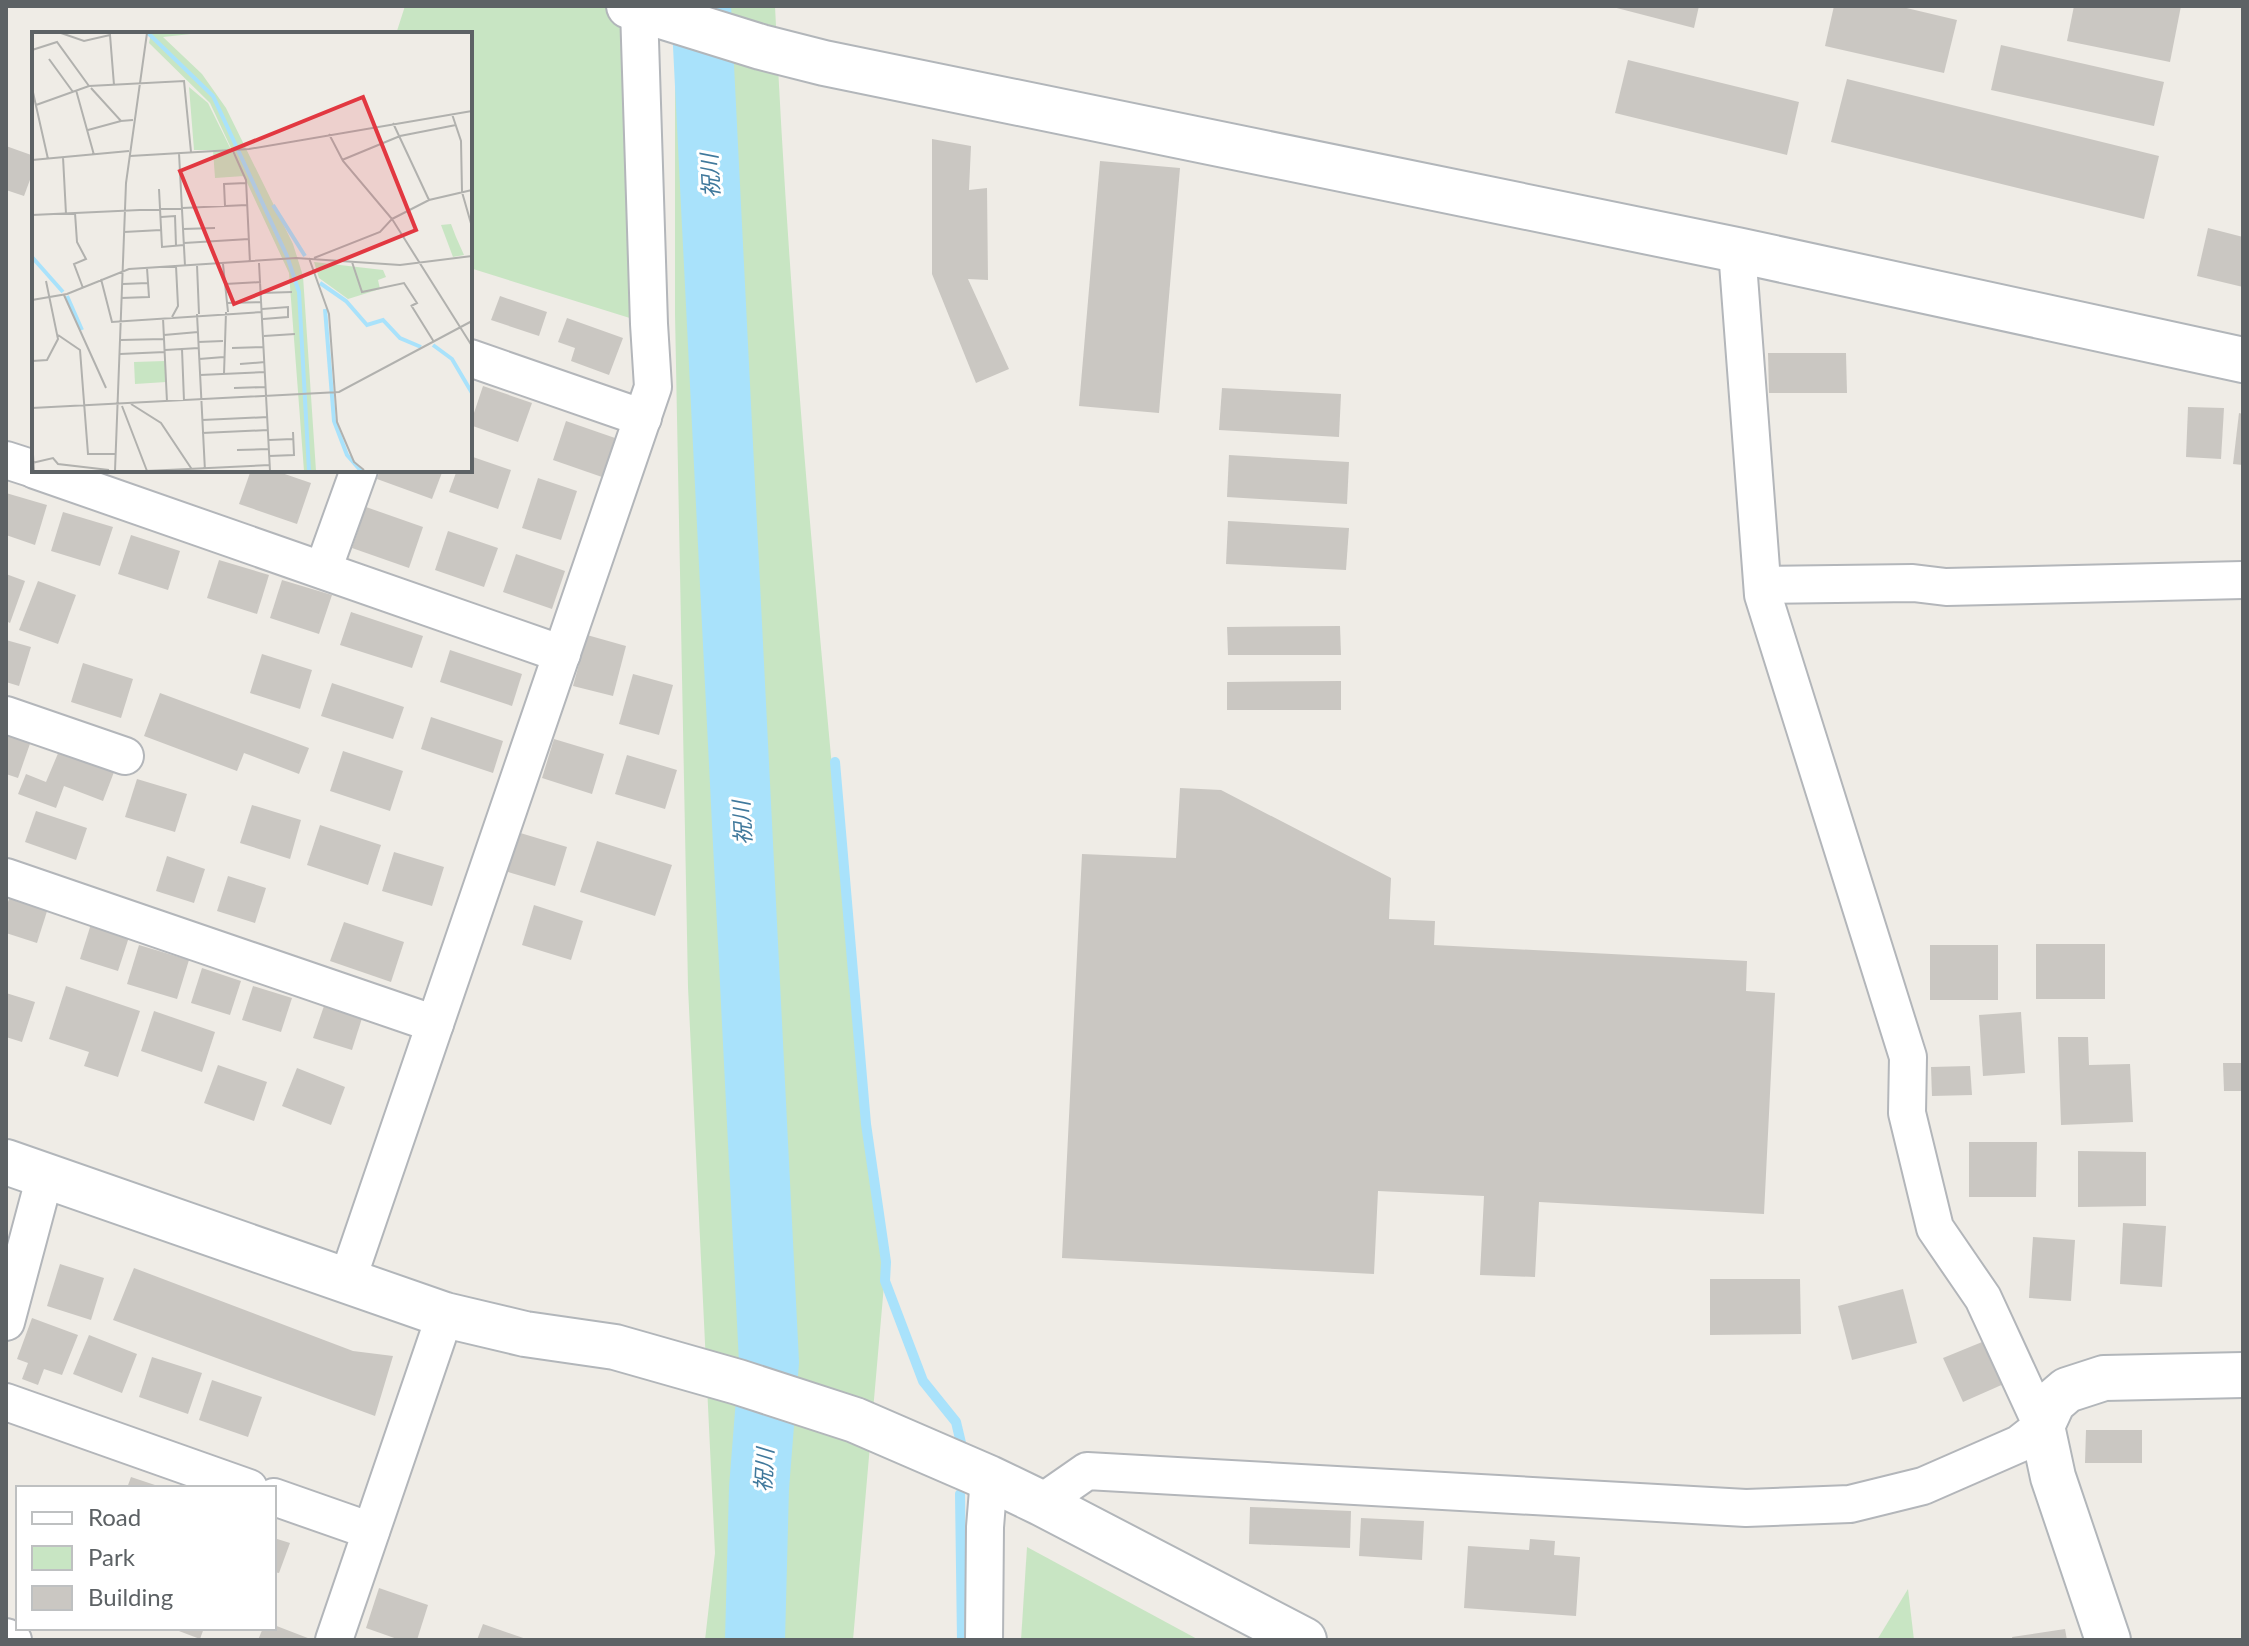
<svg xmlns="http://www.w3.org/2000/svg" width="2249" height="1646" font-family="Lato,'Noto Sans JP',sans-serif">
<rect width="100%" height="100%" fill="#efece6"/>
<!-- green -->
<g fill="#c8e5c3">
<polygon points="405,6 630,6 649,324 470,268 470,34 396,34"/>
<path d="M675,6H775C793,396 834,785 871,1174L886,1262L853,1640H705L715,1553L688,987L675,314Z"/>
<polygon points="1027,1547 1199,1640 1021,1640"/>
<polygon points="1908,1589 1914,1640 1877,1640"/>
</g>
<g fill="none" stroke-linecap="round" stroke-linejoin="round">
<!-- stream -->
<g stroke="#a9e2fb" stroke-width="10">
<polyline points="835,762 866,1124 886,1262 885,1281 923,1381 956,1422 961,1443"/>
<polyline points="960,1494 962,1640"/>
</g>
<!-- river -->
<polyline stroke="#a9e2fb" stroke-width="60" points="701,6 769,1362 759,1488 755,1640"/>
</g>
<!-- building -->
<g fill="#cac7c2">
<polygon points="1609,6 1699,6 1694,28"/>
<polygon points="1834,6 1898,6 1957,20 1944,73 1825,46"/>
<polygon points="2074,6 2181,6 2170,62 2067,41"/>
<polygon points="2001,45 2164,82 2154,126 1991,90"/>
<polygon points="1628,60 1799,102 1787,155 1615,113"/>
<polygon points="1847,79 2159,156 2144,219 1831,142"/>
<polygon points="932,139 971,146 969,190 987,188 988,280 968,279 1009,369 976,383 932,274"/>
<polygon points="6,146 34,156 34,169 24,196 6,190"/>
<polygon points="1100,161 1180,168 1159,413 1079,406"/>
<polygon points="2208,228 2243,237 2243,287 2197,276"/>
<polygon points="500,296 547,312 539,336 491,320"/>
<polygon points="567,318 623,338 609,375 571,361 575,348 558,342"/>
<polygon points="1768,353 1846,353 1847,393 1769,393"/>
<polygon points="483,386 532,403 518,442 470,425"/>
<polygon points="1222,388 1341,394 1339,437 1219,430"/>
<polygon points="2188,407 2224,408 2221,459 2186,457"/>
<polygon points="2239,413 2243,414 2243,465 2233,464"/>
<polygon points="566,421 615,438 602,477 553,460"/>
<polygon points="1229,455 1349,462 1347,504 1227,497"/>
<polygon points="470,456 511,470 498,509 449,492 457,470 470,470"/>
<polygon points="251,470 273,470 311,483 297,524 239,504"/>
<polygon points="380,470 443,470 432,499 377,479"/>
<polygon points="538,478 577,491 561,540 522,528"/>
<polygon points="6,493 47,505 35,545 6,535"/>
<polygon points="366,507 423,527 409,568 352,548"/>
<polygon points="63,512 113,527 100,566 51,551"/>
<polygon points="1228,521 1349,528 1346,570 1226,564"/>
<polygon points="448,531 498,548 484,587 435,570"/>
<polygon points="131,535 180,551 168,590 118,574"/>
<polygon points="516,554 565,571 552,609 503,592"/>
<polygon points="219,560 269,575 257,614 207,598"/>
<polygon points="6,574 25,581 10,623 6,621"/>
<polygon points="282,580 332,595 319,634 270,618"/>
<polygon points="38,581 76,595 58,644 19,630"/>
<polygon points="351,612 423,636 412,668 340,645"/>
<polygon points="1340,626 1341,655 1228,655 1227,627"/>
<polygon points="587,635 626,646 613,696 573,686"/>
<polygon points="6,640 31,647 19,686 6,682"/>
<polygon points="450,650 522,674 512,706 440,682"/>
<polygon points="262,654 312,670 300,709 250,693"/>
<polygon points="83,663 133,679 121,718 71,702"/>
<polygon points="633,674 673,685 659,735 619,724"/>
<polygon points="1341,681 1341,710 1227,710 1227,682"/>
<polygon points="332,683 404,707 393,739 321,716"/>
<polygon points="160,693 309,748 299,774 244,753 237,771 144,736"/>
<polygon points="431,717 503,741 493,773 421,749"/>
<polygon points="6,730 32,738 18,778 6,774"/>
<polygon points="554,739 604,754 592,794 542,778"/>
<polygon points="59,751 114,772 103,801 64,786 56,808 18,794 26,774 46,782"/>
<polygon points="343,751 403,771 390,811 330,791"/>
<polygon points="627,755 677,770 665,809 615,794"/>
<polygon points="137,779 187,794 175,832 125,817"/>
<polygon points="1180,788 1221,790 1391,878 1389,919 1435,921 1434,945 1747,961 1746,991 1775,993 1764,1214 1539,1202 1535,1277 1480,1275 1484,1196 1378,1191 1374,1274 1062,1258 1082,854 1176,858"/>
<polygon points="252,805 301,820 290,859 240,843"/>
<polygon points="36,811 87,828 76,860 25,842"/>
<polygon points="320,825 381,845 368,885 307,865"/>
<polygon points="517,832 567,847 555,886 505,871"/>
<polygon points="597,841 672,865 655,916 580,892"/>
<polygon points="394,852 444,867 432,906 382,891"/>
<polygon points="167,856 205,869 194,903 156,891"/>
<polygon points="228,876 266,888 255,923 217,911"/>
<polygon points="10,896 48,908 37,943 6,933 6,908"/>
<polygon points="534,905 583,921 571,960 522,945"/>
<polygon points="344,922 404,942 391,982 330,961"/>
<polygon points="91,924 129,937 118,971 80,959"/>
<rect x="2036" y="944" width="69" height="55"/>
<polygon points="139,945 189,960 177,999 127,984"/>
<rect x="1930" y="945" width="68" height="55"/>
<polygon points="202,968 241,981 230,1015 191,1003"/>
<polygon points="66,986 140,1011 118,1077 84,1066 89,1052 49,1039"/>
<polygon points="253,986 292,998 281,1032 242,1020"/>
<polygon points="6,993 35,1002 22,1042 6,1037"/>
<polygon points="325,1003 363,1015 352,1050 313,1038"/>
<polygon points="154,1011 215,1032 202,1072 141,1051"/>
<polygon points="2021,1012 2025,1073 1983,1076 1979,1015"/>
<polygon points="2058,1037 2088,1037 2089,1065 2130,1064 2133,1122 2061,1125"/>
<polygon points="2223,1063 2243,1063 2243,1091 2224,1091"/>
<polygon points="218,1065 267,1082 254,1121 204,1103"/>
<polygon points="1970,1066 1972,1095 1932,1096 1931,1067"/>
<polygon points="297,1068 345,1087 331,1125 282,1106"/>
<polygon points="1969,1142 2037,1142 2036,1197 1969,1197"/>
<polygon points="2078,1151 2146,1152 2146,1206 2078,1207"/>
<polygon points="2123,1223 2166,1226 2162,1287 2120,1284"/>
<polygon points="2033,1237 2075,1240 2071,1301 2029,1298"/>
<polygon points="60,1264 104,1278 91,1320 47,1306"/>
<polygon points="134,1268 353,1351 393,1356 375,1416 113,1320"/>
<polygon points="1710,1279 1800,1279 1801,1334 1710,1335"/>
<polygon points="1903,1289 1917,1343 1852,1360 1838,1306"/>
<polygon points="32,1318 78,1335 62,1375 44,1369 38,1385 22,1379 28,1363 17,1359"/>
<polygon points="89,1335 137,1354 122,1393 73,1374"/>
<polygon points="1987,1340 2006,1383 1963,1402 1943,1358"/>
<polygon points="152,1357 202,1373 188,1414 139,1397"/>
<polygon points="212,1380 262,1397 248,1437 199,1420"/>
<polygon points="2086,1430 2142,1430 2142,1463 2085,1463"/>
<polygon points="131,1477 161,1487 161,1488 127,1488"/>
<polygon points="1250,1507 1351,1511 1350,1548 1249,1544"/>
<polygon points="1361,1518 1424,1521 1422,1560 1359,1556"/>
<polygon points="274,1538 290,1543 279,1573 274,1572"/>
<polygon points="1530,1539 1555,1541 1554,1555 1580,1557 1576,1616 1464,1608 1468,1546 1529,1550"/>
<polygon points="379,1588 428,1605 417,1640 400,1640 366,1628"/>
<polygon points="483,1624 529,1640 477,1640"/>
<polygon points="274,1625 313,1640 258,1640 263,1628 274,1628"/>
<polygon points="171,1628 204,1628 200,1639"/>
<polygon points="2065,1629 2067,1640 2013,1640 2012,1637"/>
</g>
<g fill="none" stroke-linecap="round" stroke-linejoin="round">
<!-- street casing -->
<g stroke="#b3b6ba" stroke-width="40">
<g id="street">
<polyline points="470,358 643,418"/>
<polyline points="6,460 34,469"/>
<polyline points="35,470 562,654"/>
<polyline points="323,570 359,470"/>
<polyline points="1763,585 1913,583 1946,587 2243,580"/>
<polyline points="6,715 125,756"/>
<polyline points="6,877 435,1024"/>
<polyline points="347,1281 653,387 649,324 639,9"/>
<polyline points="6,1322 45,1176"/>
<polyline points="6,1402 249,1488"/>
<polyline points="274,1497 371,1531"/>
<polyline points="1041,1503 1087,1471 1746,1508 1850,1504 1923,1486 2019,1444 2042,1426 1983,1298 1935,1228 1907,1113 1908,1057 1763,595 1737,250"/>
<polyline points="6,1637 13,1640"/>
<polyline points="334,1640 445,1315"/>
<polyline points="984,1640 985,1527 989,1478"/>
</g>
</g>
<!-- secondary casing -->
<g stroke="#b2b6ba" stroke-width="48">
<g id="secondary">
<polyline points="629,6 761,47 824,63 1737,250 2243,360"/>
<polyline points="6,1162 445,1315 525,1334 615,1347 738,1382 855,1420 989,1478 1041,1503 1304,1640"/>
<polyline points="2108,1640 2053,1477 2042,1426 2053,1402 2067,1390 2104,1378 2243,1375"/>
</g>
</g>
<!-- street -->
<use href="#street" stroke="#fff" stroke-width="36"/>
<!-- secondary -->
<use href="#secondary" stroke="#fff" stroke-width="44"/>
</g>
<g text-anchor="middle" stroke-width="6" stroke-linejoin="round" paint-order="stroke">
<!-- water labels -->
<g font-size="22" font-style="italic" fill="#40799c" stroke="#fff">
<text transform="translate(710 176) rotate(-93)" y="8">祝川</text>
<text transform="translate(742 823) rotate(-93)" y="8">祝川</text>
<text transform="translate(764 1470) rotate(-87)" y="8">祝川</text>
</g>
</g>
<!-- overview -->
<g transform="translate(32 32)">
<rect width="440" height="440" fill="#efece6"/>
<path d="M119,1H168L131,5L170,42L194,76L261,212L271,244L284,439H272L257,241L178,71L117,11ZM157,55L176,71L212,144L183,146L181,118H162ZM419,192L424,205L432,223L421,225L409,193ZM282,230L351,238L354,245L346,248L348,257L316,267L287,246ZM133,329L134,350L103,352L102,330Z" fill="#c8e5c3"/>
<path fill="none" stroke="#a9e2fb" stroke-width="4" d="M116,1L181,64L255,224L267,260L277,439M241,173L273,224M0,225L31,260M288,251L314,269L335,293L351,288L368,306L389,315M35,264L50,298M293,277L302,389L315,423L329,439M401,313L420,327L440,361"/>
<path fill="none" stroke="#b1b1ae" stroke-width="2" d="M29,1L52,9L78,3L82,53M0,18L25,10L57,54M17,27L41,60M0,56L16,127M59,56L89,89L101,88M44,58L62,123M4,73L57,54L152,49L159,120M420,82L429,109L430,160L440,195M361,91L397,168M56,98L89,89M201,119L214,148L218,231M147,121L153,234M98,124L217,117L440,79M31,125L34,182M0,128L97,119M310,128L368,104L424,93M127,157L130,215L152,213M440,158L397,168L360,187L440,314M193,174L192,152L214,151M43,181L45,210L54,227L42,232L51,256M0,183L215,173M129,185L143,184L144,214M151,197L183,196M92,200L129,198M152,211L217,207M277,226L297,282L305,390L322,430L332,438M282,226L348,200L360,187L311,129L297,102M320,230L330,260L372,251L385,271L379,274M227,231L238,439M191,232L196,280M165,233L167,282M69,247L80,290L230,280M91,252L116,251M193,252L229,250M229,261L260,260M32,263L74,356M89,266L117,265L115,236M0,268L35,262L97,237L264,226L368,233L440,224M195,271L230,270M379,273L402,310M230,277L256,275V285L231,287M165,282L173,439M140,285L146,274L144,234M131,286L135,370M26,303L48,318L56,422H83M132,303L166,300M232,304L263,302M89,308L132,307M166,310L191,309M200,316L232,315M150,317L152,369M133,318L167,316M88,322L133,320M167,327L192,325M0,329L15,328L26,307L14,249M208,332L233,330M192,342L194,280M168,343L233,340M202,356L234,355M99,372L129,391L161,439M90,374L115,439M0,376L307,360L440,289M170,388L236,385M170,401L236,398M0,406L2,439M237,408L261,407M205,418L237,417M237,424L262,423L261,400M0,431L21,426L26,432L77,438M83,439L94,151L115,1M114,439L238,433"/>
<path fill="#e23841" fill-opacity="0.15" stroke="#e23841" stroke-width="4" d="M331,65L384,198L202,272L148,139Z"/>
<rect width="440" height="440" fill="none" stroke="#5d6265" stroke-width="4"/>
</g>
<!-- border -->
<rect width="2249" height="1646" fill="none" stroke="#5d6265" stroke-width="16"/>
<!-- legend -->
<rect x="16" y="1486" width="260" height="144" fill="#ffffff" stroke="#bec0c1" stroke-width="2"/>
<rect x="32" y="1512" width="40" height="12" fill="#ffffff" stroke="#bec0c1" stroke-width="2"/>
<text x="88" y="1526" font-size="24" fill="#5d6265">Road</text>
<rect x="32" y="1546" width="40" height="24" fill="#c8e5c3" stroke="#bec0c1" stroke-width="2"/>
<text x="88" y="1566" font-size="24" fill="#5d6265">Park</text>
<rect x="32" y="1586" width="40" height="24" fill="#cac7c2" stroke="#bec0c1" stroke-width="2"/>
<text x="88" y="1606" font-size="24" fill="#5d6265">Building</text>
</svg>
